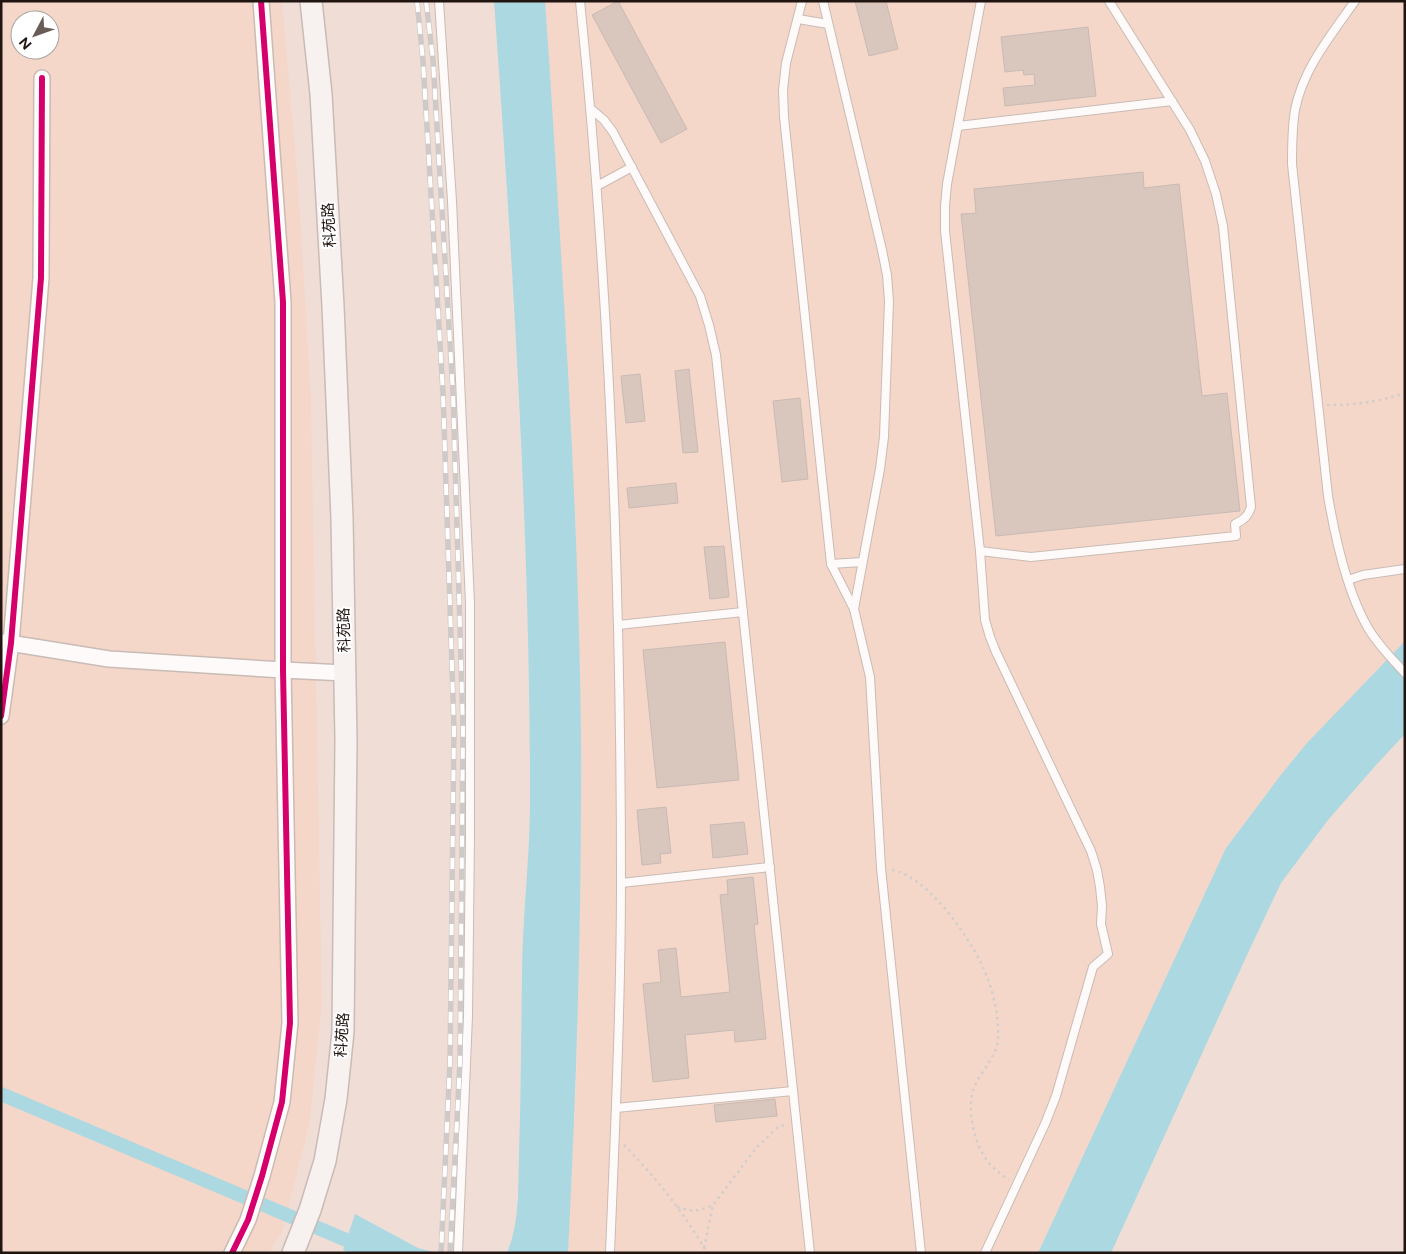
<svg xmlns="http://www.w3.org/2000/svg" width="1406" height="1254" font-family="Figtree,'Noto Sans SC',sans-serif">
<rect width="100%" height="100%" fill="#f0ded6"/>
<!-- built -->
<g fill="#f5d7c9" fill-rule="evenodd">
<path d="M1,1H282L299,195L311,400L322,1002L310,1121L283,1230L269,1253H1ZM20,20H50V50H20Z"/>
<polygon points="545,1 1405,1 1405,642 1306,744 1292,760 1226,848 1038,1253 568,1253 577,1063 580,896 581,730 576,534 566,339"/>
</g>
<!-- water -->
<g fill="#acd8e2">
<path d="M494,1H545C551,85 556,169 561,253C571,412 579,571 581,730C582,905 577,1079 568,1253H507C520,1222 518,1186 519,1153C521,1094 521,1036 522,977C522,918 530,859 530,801C530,534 513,267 494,1Z"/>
<polygon points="1405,641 1405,734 1377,764 1328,820 1281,883 1247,955 1111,1253 1038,1253 1226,848 1280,776 1306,744"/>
<polygon points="355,1214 418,1248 437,1253 349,1253 343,1250"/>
</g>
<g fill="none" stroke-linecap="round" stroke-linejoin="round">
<!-- canal -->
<polyline stroke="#acd8e2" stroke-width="14" points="1,1094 377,1253"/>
</g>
<!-- building -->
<g fill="#d9c7be" stroke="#c8bab4">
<polygon points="618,1 687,129 661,143 592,15"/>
<polygon points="855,1 886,1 898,49 869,56"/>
<polygon points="1088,27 1096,96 1005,106 1003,88 1035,85 1034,74 1024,75 1023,70 1005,72 1001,37"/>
<polygon points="1143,172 1144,188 1179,184 1202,396 1227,393 1240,511 996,536 961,214 976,213 974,189"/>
<polygon points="689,369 698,452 683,453 675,371"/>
<polygon points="640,374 645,421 626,423 621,376"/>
<polygon points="800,398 808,479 782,482 773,401"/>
<polygon points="676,483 678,503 629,508 627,488"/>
<polygon points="724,546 729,597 710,599 704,547"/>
<polygon points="725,642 739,780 657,788 643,650"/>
<polygon points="666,807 671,853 660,854 661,863 642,865 637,810"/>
<polygon points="744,822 748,854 713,858 710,825"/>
<polygon points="753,877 758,924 754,925 766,1039 735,1042 734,1030 685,1035 689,1078 653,1082 643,984 661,982 658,950 676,948 681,997 730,992 720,895 728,894 727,880"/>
<polygon points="775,1099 777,1116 716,1122 714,1105"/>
</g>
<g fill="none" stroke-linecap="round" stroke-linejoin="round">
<!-- lane casing -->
<g stroke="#c9bbb5" stroke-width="10">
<g id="lane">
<polyline points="439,1 452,201 470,603 470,837 468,1016 458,1253"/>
<path d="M580,1C610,294 621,588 621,881C621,1005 615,1129 610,1253"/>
<polyline points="802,1 786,63 783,90 784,117 831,564 854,609"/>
<polyline points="823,1 882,250 887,275 889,301 884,437 880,469 854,609 870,677 881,868 921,1253"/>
<polyline points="981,1 947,184 945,206 945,231 980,551 985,620 990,637 996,652 1091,851 1097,870 1100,887 1102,906 1101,924 1108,954 1093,967 1056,1096 1045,1124 985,1253"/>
<path d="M1355,1C1331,35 1303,69 1295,110C1292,128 1292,146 1292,164L1328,496C1335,537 1347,592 1368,628C1378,645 1392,659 1405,673"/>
<polyline points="798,19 828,24"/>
<polyline points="591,109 604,120 613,132 700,296 709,325 716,355 810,1253"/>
<polyline points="958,126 1172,101"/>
<polyline points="597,186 632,167"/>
<path d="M980,551L1031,557L1236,536L1235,524C1244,520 1248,516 1251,507L1223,226L1216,194L1205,161L1190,130L1109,1"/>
<polyline points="831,564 862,562"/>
<polyline points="1348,580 1363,575 1405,569"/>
<polyline points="618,625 743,612"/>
<polyline points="621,883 770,867"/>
<polyline points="616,1108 793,1091"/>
</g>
</g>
<!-- street casing -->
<g stroke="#c9bbb5" stroke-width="18">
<g id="street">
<polyline points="3,642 109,659 283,670 345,673"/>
<polyline points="1,716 11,643 41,278 42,78"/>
<polyline points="232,1253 248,1220 262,1176 282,1102 290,1023 283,670 283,302 261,1"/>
</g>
</g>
<!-- secondary casing -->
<g stroke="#c9bbb5" stroke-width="24">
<polyline id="secondary" points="293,1253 310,1210 325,1161 336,1099 343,1032 346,740 342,518 333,306 321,94 311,1"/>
</g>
<!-- path -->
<g stroke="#d2cdcb" stroke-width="2.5" stroke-dasharray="2.5 4" stroke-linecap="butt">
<path d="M1327,405C1354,405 1379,402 1405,393"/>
<path d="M892,870C927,876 966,933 981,963C992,985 999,1013 998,1037C998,1056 981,1070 974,1088C966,1109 974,1145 989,1163C995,1170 1002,1175 1009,1180"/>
<path d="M624,1145C654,1175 686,1215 707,1253"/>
<path d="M677,1207C694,1212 696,1212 713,1205"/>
<polyline points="704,1248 713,1205 757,1147 778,1127 788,1124"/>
</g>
<!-- lane -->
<use href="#lane" stroke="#fdfaf9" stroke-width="8"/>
<!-- street -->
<use href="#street" stroke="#fdfaf9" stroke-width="15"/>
<!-- secondary -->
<use href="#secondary" stroke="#f7f1f0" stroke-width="21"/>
<!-- rail casing -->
<g stroke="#cfcac8" stroke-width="5.5">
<g id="rail">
<polyline points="417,1 423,61 443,393 454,729 450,1061 441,1253"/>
<polyline points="426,1 433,60 453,393 463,729 460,1062 450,1253"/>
</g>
</g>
<!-- rail -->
<use href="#rail" stroke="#fff" stroke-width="4" stroke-dasharray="11" stroke-linecap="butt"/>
<!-- cycleway casing -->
<g stroke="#fff" stroke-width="9">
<g id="cycleway">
<polyline points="1,716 11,643 41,278 42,78"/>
<polyline points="232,1253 248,1220 262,1176 282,1102 290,1023 283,670 283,302 261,1"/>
</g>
</g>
<!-- cycleway -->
<use href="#cycleway" stroke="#d6006c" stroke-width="6"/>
</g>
<g text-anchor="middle" stroke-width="4" stroke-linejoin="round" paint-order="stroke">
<!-- street labels -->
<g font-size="15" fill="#201510" stroke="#fff">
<text transform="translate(329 225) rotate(-93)" y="5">科苑路</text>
<text transform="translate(344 630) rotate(-91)" y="5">科苑路</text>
<text transform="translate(342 1035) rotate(-86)" y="5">科苑路</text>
</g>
</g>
<!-- border -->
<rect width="1406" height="1254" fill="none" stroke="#201510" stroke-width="5"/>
<!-- north arrow -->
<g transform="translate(35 35) rotate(229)"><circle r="24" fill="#ffffff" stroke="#a6a19f"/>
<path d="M0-4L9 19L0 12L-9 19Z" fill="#695b55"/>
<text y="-8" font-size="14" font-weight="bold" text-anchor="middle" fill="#201510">N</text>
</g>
</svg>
